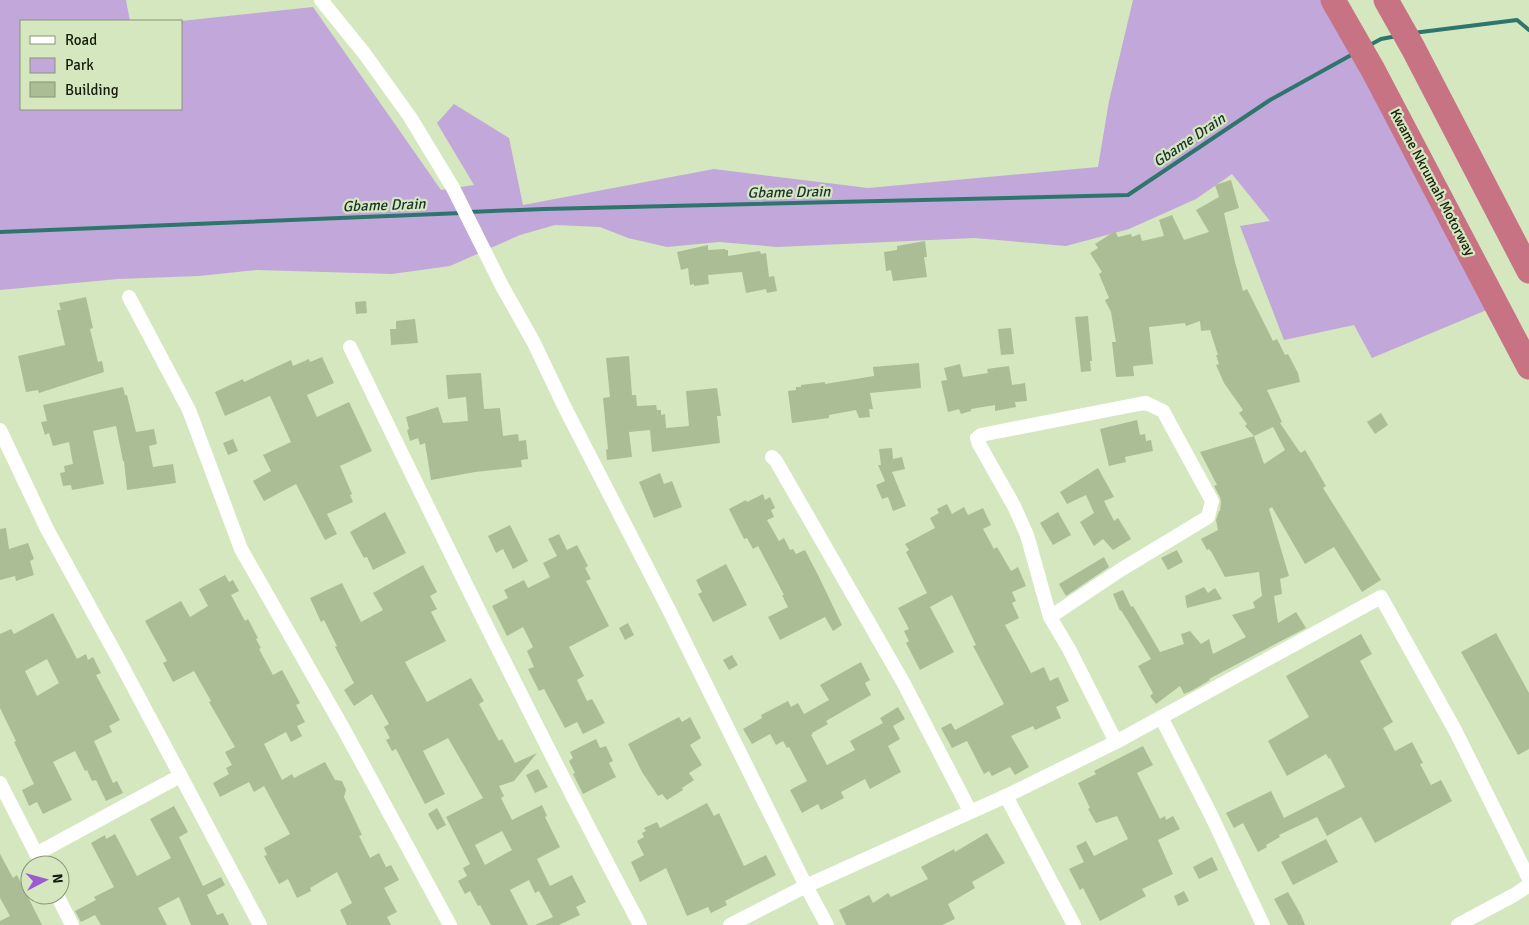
<svg xmlns="http://www.w3.org/2000/svg" width="1529" height="925" font-family="Signika,sans-serif">
<rect width="100%" height="100%" fill="#d4e7be"/>
<!-- green -->
<polygon fill="#c2a7da" points="0,0 126,0 130,21 21,21 21,109 181,109 181,21 313,7 441,190 474,185 437,123 454,104 509,138 523,205 714,169 868,188 1098,167 1109,101 1133,0 1326,0 1489,309 1372,358 1354,325 1284,340 1240,226 1270,221 1232,174 1196,199 1129,229 1066,246 974,238 778,247 719,242 667,247 628,238 600,227 555,225 520,235 450,266 392,274 257,270 199,276 118,279 0,290"/>
<g fill="none" stroke-linecap="round" stroke-linejoin="round">
<!-- stream -->
<g stroke="#2e766d" stroke-width="4">
<polyline points="1413,33 1517,20 1529,30"/>
<polyline points="1368,46 1381,39 1397,36"/>
<polyline points="469,212 544,209 1128,195 1270,100 1353,54"/>
<polyline points="0,232 462,213"/>
</g>
</g>
<!-- building -->
<g fill="#abbd95" fill-rule="evenodd">
<polygon points="1231,180 1239,208 1224,213 1235,262 1243,291 1247,289 1273,341 1277,339 1285,355 1288,354 1298,373 1300,382 1267,390 1282,422 1280,423 1299,451 1301,453 1305,450 1326,486 1323,488 1381,580 1362,592 1334,547 1305,564 1272,507 1269,509 1289,576 1280,579 1282,594 1274,596 1278,623 1296,612 1306,628 1222,672 1209,679 1210,680 1193,690 1184,694 1180,686 1156,704 1150,696 1153,693 1138,666 1151,659 1121,610 1120,611 1113,594 1123,590 1131,607 1133,606 1160,652 1184,644 1181,634 1190,631 1201,644 1209,639 1213,654 1246,637 1232,615 1255,608 1253,602 1262,596 1259,572 1225,577 1212,553 1209,549 1207,550 1201,539 1218,530 1216,520 1219,511 1220,511 1221,502 1220,497 1214,486 1217,485 1200,452 1254,436 1264,464 1285,450 1273,427 1254,436 1245,426 1247,424 1239,413 1243,410 1224,383 1216,365 1219,364 1216,355 1218,355 1210,330 1201,331 1200,321 1186,326 1185,323 1149,327 1153,364 1133,366 1134,376 1116,377 1112,342 1116,342 1111,312 1105,300 1109,298 1099,274 1102,272 1090,253 1098,248 1095,244 1115,231 1118,237 1131,234 1132,237 1140,234 1142,241 1164,236 1159,220 1172,215 1184,240 1209,232 1196,210 1219,197 1215,185"/>
<polygon points="925,241 927,257 924,257 927,277 893,281 891,270 886,271 884,252 897,250 897,246"/>
<polygon points="708,245 708,250 725,249 725,250 728,250 728,256 760,251 761,254 766,253 769,277 774,276 777,291 767,293 766,289 746,293 742,272 708,275 709,284 694,286 694,284 690,285 688,268 681,270 677,252"/>
<polygon points="86,297 93,328 90,329 98,362 102,361 104,372 39,393 38,390 26,392 18,356 65,345 57,310 61,310 59,303"/>
<polygon points="366,301 367,313 356,314 355,302"/>
<polygon points="1088,316 1092,361 1090,361 1091,371 1081,372 1075,317"/>
<polygon points="415,319 418,343 391,345 390,329 396,329 396,321"/>
<polygon points="1011,328 1014,354 1001,355 998,329"/>
<polygon points="629,356 632,395 636,395 637,406 656,405 657,410 661,410 661,415 665,414 666,428 689,426 686,391 717,388 721,416 717,416 720,443 652,452 650,430 629,432 632,457 607,460 606,450 608,449 603,398 610,397 606,358"/>
<polygon points="322,357 334,383 307,395 317,417 349,402 372,451 340,466 352,494 350,495 353,502 327,514 337,534 325,540 296,484 264,501 253,481 271,471 263,455 291,442 270,396 225,416 215,392 243,379 244,382 291,360 293,366 309,359 310,362"/>
<polygon points="919,363 921,388 870,393 873,409 869,409 870,417 859,418 856,410 829,415 829,418 792,423 788,391 796,390 796,387 801,387 801,385 825,382 825,384 874,376 873,367"/>
<polygon points="960,364 963,377 988,373 987,369 1009,366 1012,385 1025,383 1027,401 1015,402 1016,407 995,411 995,405 971,409 971,411 961,414 959,409 948,412 941,381 947,380 944,368"/>
<polygon points="481,373 484,409 500,408 503,436 518,434 519,441 526,440 528,459 521,460 522,467 475,472 431,480 425,443 420,445 418,438 410,441 407,430 409,429 406,417 438,407 443,423 468,421 466,397 448,399 446,375"/>
<polygon points="123,387 125,395 127,395 136,432 154,429 157,444 149,446 153,467 173,464 176,483 127,490 124,461 123,461 116,426 93,431 104,484 72,490 71,485 63,486 60,473 65,472 64,466 73,464 69,442 53,446 49,433 45,435 41,422 47,421 43,405"/>
<polygon points="1381,413 1388,425 1375,434 1367,422"/>
<polygon points="1137,420 1140,435 1145,434 1146,441 1151,440 1153,451 1125,457 1126,462 1109,466 1100,429"/>
<polygon points="233,439 238,451 228,455 223,443"/>
<polygon points="892,448 893,459 902,457 905,469 892,472 906,506 893,511 888,497 882,499 876,485 885,481 878,465 881,465 879,449"/>
<polygon points="1098,468 1114,497 1104,501 1114,521 1118,518 1131,539 1113,550 1103,539 1094,546 1080,522 1094,513 1086,495 1067,504 1060,492"/>
<polygon points="660,473 664,484 672,481 682,507 654,518 639,482"/>
<polygon points="763,494 765,500 770,497 775,508 771,510 774,517 767,520 779,541 784,538 790,550 793,549 796,554 805,550 818,575 842,625 833,631 825,617 780,640 768,617 788,607 782,595 784,595 758,546 753,549 747,538 744,539 729,509 746,500 747,502"/>
<polygon points="947,504 952,514 964,507 968,515 983,508 991,525 983,529 994,549 997,547 1011,571 1018,567 1026,586 1012,592 1016,601 1012,603 1019,618 1005,625 1031,673 1044,667 1050,681 1058,677 1069,701 1056,707 1061,718 1035,730 1033,726 1011,736 1029,767 1015,775 1010,767 992,776 989,771 984,774 967,741 952,748 941,728 951,723 955,730 1004,704 973,646 976,645 952,595 930,607 954,652 920,670 906,643 909,641 904,631 909,629 898,608 927,593 906,552 909,550 905,544 935,528 930,518 939,513 937,509"/>
<polygon points="385,512 406,553 373,570 367,557 364,558 350,532"/>
<polygon points="1058,512 1071,535 1053,545 1040,523"/>
<polygon points="510,525 528,561 513,569 503,549 496,553 488,536"/>
<polygon points="6,528 9,549 28,543 34,559 30,561 34,575 16,581 15,576 0,580 0,529"/>
<polygon points="559,534 567,550 577,545 588,566 585,568 591,579 586,581 609,626 569,647 584,676 577,680 587,701 592,699 605,723 583,734 577,722 565,728 544,689 539,691 528,669 534,667 527,651 533,647 523,627 507,636 492,606 508,598 504,590 524,580 528,588 550,577 543,563 557,556 548,539"/>
<polygon points="1177,550 1183,562 1168,570 1161,558"/>
<polygon points="1104,557 1109,567 1066,596 1059,584"/>
<polygon points="726,564 747,605 713,622 698,594 702,592 696,580"/>
<path d="M423,565L437,592L430,596L437,609L431,612L446,641L405,662L427,702L471,678L484,701L479,704L499,741L502,739L515,763L537,753L514,781L499,786L504,796L501,798L512,820L542,805L547,816L545,817L560,847L537,859L550,886L572,875L586,902L576,907L580,915L559,925H535L553,917L539,891L535,893L529,880L510,890L528,925H491L480,905L478,906L470,891L465,894L458,881L467,876L463,868L470,864L446,817L483,798L448,738L423,751L445,794L425,804L396,749L392,751L386,740L390,738L384,727L389,724L372,694L354,706L344,690L354,683L335,647L337,646L324,620L321,622L310,598L342,583L361,622L383,610L373,593ZM502,831L512,850L485,865L475,845Z"/>
<polygon points="225,575 229,582 233,580 239,591 231,595 245,621 248,619 258,638 256,639 261,648 259,649 273,675 282,670 300,703 296,705 305,722 297,726 302,736 291,742 286,732 264,744 282,780 292,774 294,778 325,762 335,780 342,781 346,790 344,797 362,835 359,836 370,858 379,853 386,867 391,865 399,880 384,888 397,912 387,917 391,925 347,925 340,910 352,903 337,872 310,888 311,891 297,898 288,879 279,884 264,856 267,855 264,848 290,834 264,786 254,792 249,782 220,797 213,783 229,774 226,768 232,765 225,752 235,747 209,702 211,701 194,671 173,682 163,663 167,661 145,621 181,601 190,617 208,606 199,589"/>
<polygon points="1204,587 1208,593 1215,588 1222,599 1187,608 1185,596"/>
<path d="M53,613L77,659L86,654L88,660L93,657L101,673L96,675L120,720L109,726L112,732L94,741L113,783L117,781L123,793L106,801L96,780L92,781L87,770L85,771L75,751L53,762L72,800L43,814L37,802L29,806L22,790L34,784L14,742L16,741L0,708V634L11,629L14,634ZM47,659L59,683L37,696L25,671Z"/>
<polygon points="628,623 634,635 625,640 619,628"/>
<polygon points="1496,633 1529,693 1529,749 1518,755 1461,652"/>
<polygon points="1361,634 1372,654 1360,661 1393,722 1383,728 1395,751 1412,742 1423,763 1420,764 1431,785 1441,780 1452,801 1375,843 1361,817 1327,836 1317,817 1279,835 1280,837 1266,845 1267,847 1258,852 1243,823 1234,828 1226,813 1271,791 1284,818 1345,787 1330,758 1329,759 1326,754 1287,776 1268,741 1309,717 1286,676"/>
<polygon points="732,655 738,665 729,670 723,660"/>
<polygon points="861,662 870,680 865,683 871,695 826,721 828,724 812,733 813,734 811,735 827,765 855,750 850,741 883,723 880,718 898,707 905,719 893,726 900,739 888,746 901,772 870,789 865,779 841,792 844,798 821,810 818,804 802,813 790,790 807,781 789,747 787,748 783,741 776,745 770,734 752,744 743,729 762,718 761,715 788,701 791,707 798,703 804,714 829,700 820,685"/>
<polygon points="679,717 682,722 690,717 701,738 690,745 702,765 689,773 694,780 682,788 683,790 667,800 662,794 658,796 642,772 628,744"/>
<polygon points="596,739 600,748 606,746 613,761 609,763 616,777 583,794 573,774 575,773 569,761 573,758 570,752"/>
<polygon points="1143,746 1153,765 1137,773 1160,819 1165,816 1166,820 1173,816 1180,829 1158,840 1173,874 1142,889 1146,896 1100,921 1083,888 1080,890 1069,869 1084,862 1076,846 1086,841 1094,856 1128,839 1117,816 1096,823 1088,809 1090,808 1078,783 1096,774 1094,771"/>
<polygon points="538,769 548,787 535,793 526,775"/>
<polygon points="707,803 714,816 719,813 744,866 766,855 776,875 725,901 727,905 711,913 708,907 687,916 666,868 640,882 631,862 644,855 637,841 644,837 642,833 646,831 644,828 657,822 660,828"/>
<polygon points="174,806 188,832 179,837 203,886 221,877 225,885 207,895 217,915 223,913 229,925 191,925 179,897 158,908 167,925 101,925 95,915 81,922 75,911 96,900 94,897 114,887 91,843 105,835 106,839 115,834 137,876 171,858 150,819"/>
<polygon points="437,808 446,825 437,830 428,814"/>
<polygon points="987,833 1005,863 972,882 975,888 948,904 955,919 942,925 846,925 839,910 869,895 873,903 888,893 891,897 928,879 921,867 954,849 955,852"/>
<polygon points="1326,839 1338,862 1293,885 1281,862"/>
<polygon points="0,854 13,878 17,875 42,925 0,925 0,921 10,916 0,898"/>
<polygon points="1212,857 1218,870 1199,879 1193,867"/>
<polygon points="1184,891 1189,901 1178,906 1174,896"/>
<polygon points="1288,892 1301,915 1305,925 1288,925 1274,899"/>
</g>
<g fill="none" stroke-linecap="round" stroke-linejoin="round">
<!-- street -->
<g stroke="#fff" stroke-width="14">
<polyline points="321,0 364,53 410,117 453,188 502,286 534,343 565,408 668,608 806,886 827,925"/>
<polyline points="129,297 189,410 241,549 343,728 450,925"/>
<path d="M350,347C444,541 539,735 640,925"/>
<polyline points="0,430 47,529 119,660 260,925"/>
<polyline points="772,457 776,461 903,682 970,811"/>
<polyline points="1050,617 1122,569 1208,517 1212,501 1163,411 1146,403 1139,404 981,435 977,438 979,444 1014,506 1027,535 1050,617 1069,649 1116,742"/>
<polyline points="1161,717 1212,817 1263,925"/>
<polyline points="0,783 42,865"/>
<polyline points="1006,796 1074,925"/>
<polyline points="36,854 180,776"/>
<polyline points="57,895 72,925"/>
<polyline points="730,925 806,886 1006,796 1116,742 1381,597 1456,732 1529,879"/>
<polyline points="1458,925 1514,895 1529,885"/>
</g>
<!-- highway -->
<g stroke="#c77383" stroke-width="25">
<polyline points="1333,0 1373,70 1529,367"/>
<polyline points="1386,0 1413,48 1529,271"/>
</g>
</g>
<g text-anchor="middle" stroke-width="4.5" stroke-linejoin="round" paint-order="stroke">
<!-- street labels -->
<g font-size="14" fill="#151c0d" stroke="#d4e7be">
<text transform="translate(1433 182) rotate(62)" y="5">Kwame Nkrumah Motorway</text>
</g>
<!-- water labels -->
<g font-size="15" font-style="italic" fill="#1b322f" stroke="#d4e7be">
<text transform="translate(1189 140) rotate(-34)" y="5">Gbame Drain</text>
<text transform="translate(789 192) rotate(-1)" y="5">Gbame Drain</text>
<text transform="translate(384 205) rotate(-2)" y="5">Gbame Drain</text>
</g>
</g>
<!-- legend -->
<rect x="20" y="20" width="162" height="90" fill="#d4e7be" stroke="#889677"/>
<rect x="30" y="36" width="25" height="8" fill="#ffffff" stroke="#889677"/>
<text x="65" y="45" font-size="15" fill="#151c0d">Road</text>
<rect x="30" y="58" width="25" height="15" fill="#c2a7da" stroke="#889677"/>
<text x="65" y="70" font-size="15" fill="#151c0d">Park</text>
<rect x="30" y="82" width="25" height="15" fill="#abbd95" stroke="#889677"/>
<text x="65" y="95" font-size="15" fill="#151c0d">Building</text>
<!-- north arrow -->
<g transform="translate(45 880) rotate(84)"><circle r="24" fill="#d4e7be" stroke="#889677"/>
<path d="M0-4L9 19L0 12L-9 19Z" fill="#9c5acf"/>
<text y="-8" font-size="14" font-weight="bold" text-anchor="middle" fill="#151c0d">N</text>
</g>
</svg>
